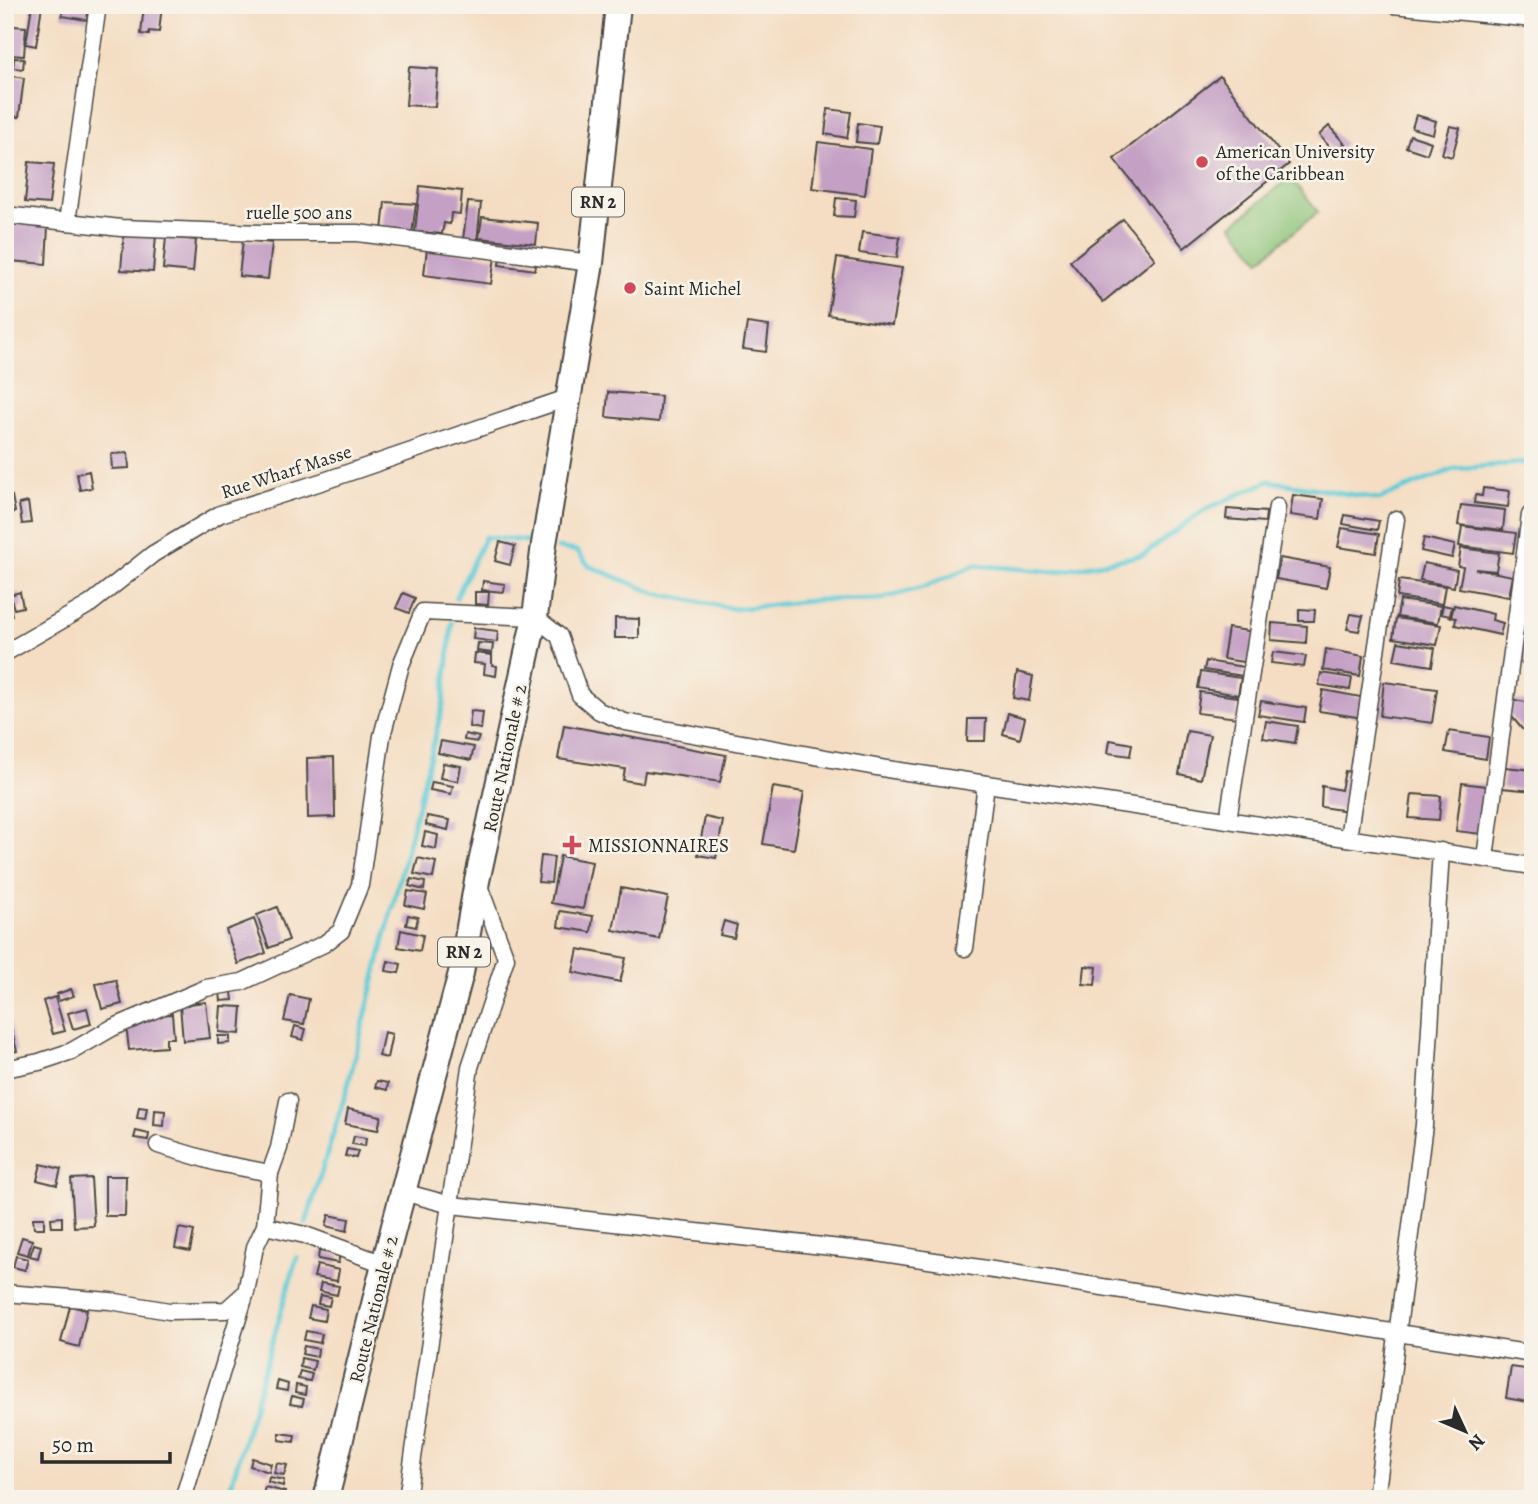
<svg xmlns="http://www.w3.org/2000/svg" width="1538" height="1504" font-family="Alegreya,serif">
<rect width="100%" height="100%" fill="#f7f3e8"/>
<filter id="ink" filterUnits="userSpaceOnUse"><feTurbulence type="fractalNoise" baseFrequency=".0143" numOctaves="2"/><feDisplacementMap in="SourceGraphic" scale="14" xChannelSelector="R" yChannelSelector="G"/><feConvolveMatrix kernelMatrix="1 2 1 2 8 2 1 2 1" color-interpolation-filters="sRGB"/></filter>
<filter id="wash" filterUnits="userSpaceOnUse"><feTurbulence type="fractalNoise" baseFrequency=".00686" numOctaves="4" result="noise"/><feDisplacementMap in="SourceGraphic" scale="28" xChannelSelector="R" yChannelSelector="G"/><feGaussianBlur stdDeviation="1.57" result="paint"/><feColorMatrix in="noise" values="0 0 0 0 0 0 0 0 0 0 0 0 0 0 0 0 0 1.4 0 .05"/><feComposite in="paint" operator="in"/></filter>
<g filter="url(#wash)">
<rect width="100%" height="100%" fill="#f4ddc2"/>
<!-- green -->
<polygon fill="#8cc377" stroke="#5c7751" stroke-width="2" points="1290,177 1318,212 1260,260 1232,225"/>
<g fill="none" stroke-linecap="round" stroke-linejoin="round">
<!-- stream -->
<g stroke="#5ecad5" stroke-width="5">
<polyline points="558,548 577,551 589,566 655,593 735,609 819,600 880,599 923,587 976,565 1055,572 1143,555 1204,510 1269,481 1379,499 1454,469 1533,462"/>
<polyline points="456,598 485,537 527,541"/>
<polyline points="306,1223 348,1085 443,705 452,623"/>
<polyline points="227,1499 297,1257"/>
</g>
</g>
<g id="blocks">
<!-- building -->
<g fill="#c4a0c5">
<polygon points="32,5 42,5 36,46 26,44"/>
<polygon points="63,5 89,5 87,20 62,16"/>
<polygon points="144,5 162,5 159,32 149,31 149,35 141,34"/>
<polygon points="5,17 11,18 9,40 5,39"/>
<polygon points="13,26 26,27 24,56 10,55"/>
<polygon points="14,58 24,59 23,69 13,68"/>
<polygon points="409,67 438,69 435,107 406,105"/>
<polygon points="13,76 24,78 19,117 5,115 5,81 12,82"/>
<polygon points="1220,76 1289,164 1184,248 1114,159"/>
<polygon points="828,109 851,112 847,138 825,134"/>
<polygon points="1416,115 1436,121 1433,134 1412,128"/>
<polygon points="858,123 880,126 877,144 856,142"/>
<polygon points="1329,126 1345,144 1335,153 1319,135"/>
<polygon points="1450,126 1460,128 1452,157 1442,154"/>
<polygon points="1410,135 1431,142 1427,154 1406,147"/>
<polygon points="818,142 871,149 865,195 812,188"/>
<polygon points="29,162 54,164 49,204 25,202"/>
<polygon points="420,186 462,191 460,214 451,213 450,224 444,223 442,234 415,232"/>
<polygon points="836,198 856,200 854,217 834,216"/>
<polygon points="385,202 416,204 412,234 382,231"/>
<polygon points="468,202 481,203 477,241 463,239"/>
<polygon points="482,217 538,223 536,244 479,238"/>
<polygon points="1123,219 1155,259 1103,302 1070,261"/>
<polygon points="13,223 48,226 46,264 10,261"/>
<polygon points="862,232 900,237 897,258 859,253"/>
<polygon points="124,233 156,235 153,272 121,270"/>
<polygon points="166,237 196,240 193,272 163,269"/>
<polygon points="243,240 272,243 268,279 239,276"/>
<polygon points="427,248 495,257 491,284 424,275"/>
<polygon points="500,257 537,262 535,270 499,265"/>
<polygon points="837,258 902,268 892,325 828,315"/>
<polygon points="747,323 769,326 766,352 743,349"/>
<polygon points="608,392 661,396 659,422 606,417"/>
<polygon points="128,453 129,468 112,469 111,454"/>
<polygon points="89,471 92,488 80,490 77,474"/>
<polygon points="1483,488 1510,491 1508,507 1474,503 1475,495 1482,496"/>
<polygon points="1293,495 1323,499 1320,519 1290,515"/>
<polygon points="12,496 15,512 5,514 5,497"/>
<polygon points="28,502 31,523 22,524 19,504"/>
<polygon points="1461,505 1505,510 1503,530 1458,525"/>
<polygon points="1227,509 1266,512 1265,522 1226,519"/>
<polygon points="1345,515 1379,521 1377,530 1343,524"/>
<polygon points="1462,526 1516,533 1513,553 1459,546"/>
<polygon points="1342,528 1379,534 1376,553 1338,547"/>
<polygon points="1424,538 1455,545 1452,558 1421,551"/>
<polygon points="500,542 515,546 510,565 495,561"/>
<polygon points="1461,548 1499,553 1496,571 1475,569 1513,576 1509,597 1459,588 1463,567 1458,566"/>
<polygon points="1280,558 1330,567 1326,588 1276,579"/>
<polygon points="1424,563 1457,570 1454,587 1420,580"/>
<polygon points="1399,580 1445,586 1442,604 1397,597"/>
<polygon points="483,581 505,584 504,592 482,590"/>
<polygon points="20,592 23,607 14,609 10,595"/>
<polygon points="475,592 489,592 488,605 475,604"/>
<polygon points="8,593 12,616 5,617 5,594"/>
<polygon points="403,593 415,598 409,613 396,608"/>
<polygon points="1400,600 1441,606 1438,623 1397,617"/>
<polygon points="1520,600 1533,602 1533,664 1511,661"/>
<polygon points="1443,605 1452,607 1450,616 1441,614"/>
<polygon points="1454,605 1493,614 1492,620 1503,623 1500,635 1455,625 1456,618 1451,617"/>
<polygon points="1299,609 1315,610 1314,621 1299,621"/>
<polygon points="1351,614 1363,616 1359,631 1347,629"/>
<polygon points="615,618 639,619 639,638 615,638"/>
<polygon points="1396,618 1441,625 1437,645 1393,638"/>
<polygon points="1272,623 1307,626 1306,643 1271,640"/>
<polygon points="474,628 498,631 497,642 473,639"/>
<polygon points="1228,628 1255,632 1250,663 1223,659"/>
<polygon points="1398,642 1435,648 1432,666 1394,660"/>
<polygon points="478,643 493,644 492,653 477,651"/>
<polygon points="1326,649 1363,656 1360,676 1323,670"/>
<polygon points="1273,652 1306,656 1304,667 1271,663"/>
<polygon points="475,653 492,655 492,665 497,666 496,676 484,674 485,664 474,663"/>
<polygon points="1206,661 1244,667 1243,676 1204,670"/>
<polygon points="1017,672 1033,676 1029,701 1013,698"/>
<polygon points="1201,672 1241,678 1238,695 1198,688"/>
<polygon points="1321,673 1352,678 1350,690 1319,685"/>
<polygon points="1384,682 1437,689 1432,723 1380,716"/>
<polygon points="1323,690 1366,698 1363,718 1319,711"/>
<polygon points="1200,692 1239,697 1237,718 1197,713"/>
<polygon points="1514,700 1533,703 1533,731 1522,729 1508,712"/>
<polygon points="1261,701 1306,708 1304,722 1258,715"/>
<polygon points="471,711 483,712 481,729 469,727"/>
<polygon points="1008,713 1025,718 1020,739 1003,734"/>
<polygon points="968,719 986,719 985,741 967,741"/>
<polygon points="1266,721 1298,726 1295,743 1263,738"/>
<polygon points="564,725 726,755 720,782 645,771 643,783 623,780 625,769 558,759"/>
<polygon points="1187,731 1210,735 1201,779 1179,774"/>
<polygon points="1449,731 1489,737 1486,759 1445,752"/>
<polygon points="465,734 479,737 477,742 464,740"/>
<polygon points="1110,740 1132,744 1130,756 1108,753"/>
<polygon points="441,741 474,747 471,760 438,753"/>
<polygon points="334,757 335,817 308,818 307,758"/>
<polygon points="443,763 461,766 458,781 440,778"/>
<polygon points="1505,767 1533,770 1533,791 1502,788"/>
<polygon points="1345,771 1362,774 1355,812 1321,807 1322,786 1341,790"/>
<polygon points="432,782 453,786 451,794 430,790"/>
<polygon points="1462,783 1487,786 1481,834 1456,831"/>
<polygon points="773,787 804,792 794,849 763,844"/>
<polygon points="1412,794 1441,796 1439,820 1409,818"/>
<polygon points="427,816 450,820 448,830 426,825"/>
<polygon points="705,817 723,821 716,858 698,855"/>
<polygon points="425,832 438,835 436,849 422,846"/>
<polygon points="541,856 554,857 551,883 538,882"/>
<polygon points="560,856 592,862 583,909 551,903"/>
<polygon points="418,858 436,862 433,878 414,874"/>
<polygon points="411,879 425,882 424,890 409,886"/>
<polygon points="621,888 668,897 659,939 613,930"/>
<polygon points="408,891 427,894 424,909 405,905"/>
<polygon points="277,907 289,940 269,948 257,915"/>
<polygon points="560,911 593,916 591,932 558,927"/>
<polygon points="408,915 418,917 416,927 406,925"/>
<polygon points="254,919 266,953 238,964 226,930"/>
<polygon points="724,921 737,925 734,938 720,935"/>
<polygon points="401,930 423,935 420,951 398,947"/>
<polygon points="578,949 626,958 620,982 573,972"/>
<polygon points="388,961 401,964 399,973 386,971"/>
<polygon points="1085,966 1097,967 1095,985 1083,984"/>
<polygon points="116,980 122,1004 102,1009 96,984"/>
<polygon points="71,989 74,996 59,1001 57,994"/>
<polygon points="232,992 233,1000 221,1001 220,993"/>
<polygon points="290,995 309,999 304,1024 284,1021"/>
<polygon points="55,997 65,1031 53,1034 43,1001"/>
<polygon points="206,1002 210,1038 183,1041 180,1005"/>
<polygon points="221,1006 242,1007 240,1034 219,1032"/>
<polygon points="87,1008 91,1024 73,1029 68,1013"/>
<polygon points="172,1014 174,1038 166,1038 166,1047 129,1050 126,1024 149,1021 149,1016"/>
<polygon points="9,1020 17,1051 5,1054 5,1021"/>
<polygon points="295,1026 306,1029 303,1040 292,1037"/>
<polygon points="384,1032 392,1034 387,1058 379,1056"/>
<polygon points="218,1036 230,1036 230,1043 218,1044"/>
<polygon points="377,1081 388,1083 387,1090 375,1087"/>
<polygon points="139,1107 147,1108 145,1119 137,1118"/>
<polygon points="348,1109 381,1116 378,1130 345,1124"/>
<polygon points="155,1110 165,1111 164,1126 154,1125"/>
<polygon points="136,1131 149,1134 148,1140 134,1138"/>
<polygon points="354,1136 366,1138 365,1146 352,1144"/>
<polygon points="347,1149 358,1151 356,1158 345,1156"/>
<polygon points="41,1164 61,1169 57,1185 37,1180"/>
<polygon points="105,1176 126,1176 125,1216 105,1216"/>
<polygon points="91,1178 94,1226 74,1227 71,1179"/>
<polygon points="329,1215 349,1219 347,1231 326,1226"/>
<polygon points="62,1217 62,1227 52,1227 51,1218"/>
<polygon points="33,1218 44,1218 44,1228 34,1228"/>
<polygon points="179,1228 194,1231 190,1251 175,1248"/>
<polygon points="22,1237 32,1240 28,1255 17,1252"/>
<polygon points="34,1244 41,1246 38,1258 30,1256"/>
<polygon points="319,1251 340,1255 338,1263 318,1259"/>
<polygon points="16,1256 28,1259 25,1270 13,1267"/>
<polygon points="317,1265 339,1270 337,1281 314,1277"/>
<polygon points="321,1283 339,1286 337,1295 319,1291"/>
<polygon points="320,1295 331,1297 329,1306 318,1304"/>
<polygon points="70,1306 87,1310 79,1347 61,1342"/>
<polygon points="311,1306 326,1309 324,1321 308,1318"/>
<polygon points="306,1331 322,1334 320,1343 304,1340"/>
<polygon points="304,1346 318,1349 317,1357 302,1354"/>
<polygon points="301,1358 315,1361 313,1370 300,1367"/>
<polygon points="1511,1367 1533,1370 1533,1403 1506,1398"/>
<polygon points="300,1371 312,1374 310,1381 298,1379"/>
<polygon points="278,1381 288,1384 287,1391 276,1389"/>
<polygon points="296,1385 306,1387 305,1395 295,1393"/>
<polygon points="292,1396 304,1399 302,1406 290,1404"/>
<polygon points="279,1433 295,1435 294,1442 279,1440"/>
<polygon points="252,1458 271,1464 269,1472 250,1466"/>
<polygon points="277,1463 287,1465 284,1475 274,1473"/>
<polygon points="269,1477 284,1480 283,1486 268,1482"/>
<polygon points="265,1487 285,1492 283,1499 263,1494"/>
</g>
</g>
</g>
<g filter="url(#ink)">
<use href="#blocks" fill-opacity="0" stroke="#494642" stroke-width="2"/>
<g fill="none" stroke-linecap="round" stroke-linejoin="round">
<!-- minor casing -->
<g stroke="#494642" stroke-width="19">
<g id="minor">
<polyline points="1393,5 1533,19"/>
<polyline points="5,215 121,228 260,233 358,233 591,263"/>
<polyline points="67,222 98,5"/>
<polyline points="5,653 90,604 153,554 220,514 324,481 567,398"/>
<polyline points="1228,820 1277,507"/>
<polyline points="1348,838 1396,519"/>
<polyline points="1485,858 1530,515"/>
<polyline points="965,948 986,784"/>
<polyline points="5,1069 39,1062 72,1051 112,1028 206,988 242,982 324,944 341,931 360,885 382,736 401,665 423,612 535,617 559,636 580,695 599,711 625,722 887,769 1533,866"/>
<polyline points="158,1145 218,1163 270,1173"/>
<polyline points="403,1192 451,1205 877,1252 1533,1354"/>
<polyline points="265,1226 305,1235 384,1264"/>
<polyline points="5,1293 110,1301 169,1311 226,1310 244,1294"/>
<polyline points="183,1499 246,1292 255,1247 265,1226 270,1173 279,1148 288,1101"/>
<polyline points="407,1499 470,1067 506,958 478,883"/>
<polyline points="1376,1499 1424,1125 1441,851"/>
</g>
</g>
<!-- primary casing -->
<g stroke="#494642" stroke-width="28">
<polyline id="primary" points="326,1499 384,1264 461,973 477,881 535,617 544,544 591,263 618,5"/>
</g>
<!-- minor -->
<use href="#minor" stroke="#fff" stroke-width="16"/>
<!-- primary -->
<use href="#primary" stroke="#fff" stroke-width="24"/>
</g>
</g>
<!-- markers -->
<g fill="#d1495b" stroke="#f7f3e8" stroke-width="2.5">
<circle cx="1202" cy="162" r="7"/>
<circle cx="630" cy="288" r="7"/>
<path d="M568.5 834.5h7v7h7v7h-7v7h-7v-7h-7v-7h7z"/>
</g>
<g text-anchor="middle" stroke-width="5" stroke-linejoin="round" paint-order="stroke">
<!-- shield labels -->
<g fill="#f7f3e8" stroke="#686764" stroke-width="2">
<rect x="572" y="187.5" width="52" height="29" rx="5"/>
<rect x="438" y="937.5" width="52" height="29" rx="5"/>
</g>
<g font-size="18" font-weight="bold" fill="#2b2b2b">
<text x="598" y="208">RN 2</text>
<text x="464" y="958">RN 2</text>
</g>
<!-- poi labels -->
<g font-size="19" fill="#2b2b2b" stroke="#f7f3e8" text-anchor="start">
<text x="1216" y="158">American University<tspan x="1216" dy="22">of the Caribbean</tspan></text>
<text x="644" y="295">Saint Michel</text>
<text x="588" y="852">MISSIONNAIRES</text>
</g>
<!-- street labels -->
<g font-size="19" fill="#2b2b2b" stroke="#f7f3e8">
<text x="299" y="219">ruelle 500 ans</text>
<text transform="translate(286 471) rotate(-18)" y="7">Rue Wharf Masse</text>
<text transform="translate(504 758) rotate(-78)" y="7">Route Nationale # 2</text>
<text transform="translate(373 1309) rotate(-76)" y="7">Route Nationale # 2</text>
</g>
</g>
<!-- margin -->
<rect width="1538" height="1504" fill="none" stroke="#f7f3e8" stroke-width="28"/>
<!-- north arrow -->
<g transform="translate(1465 1431) rotate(134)" stroke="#f7f3e8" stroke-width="5" paint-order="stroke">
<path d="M0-5L12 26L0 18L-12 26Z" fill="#2b2b2b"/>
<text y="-10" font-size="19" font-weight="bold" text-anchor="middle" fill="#2b2b2b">N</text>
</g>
<!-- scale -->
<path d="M42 1452v10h128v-10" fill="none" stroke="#2b2b2b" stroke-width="3.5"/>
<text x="52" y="1452" font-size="21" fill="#2b2b2b" stroke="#f7f3e8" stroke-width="5" paint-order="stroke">50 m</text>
</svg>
